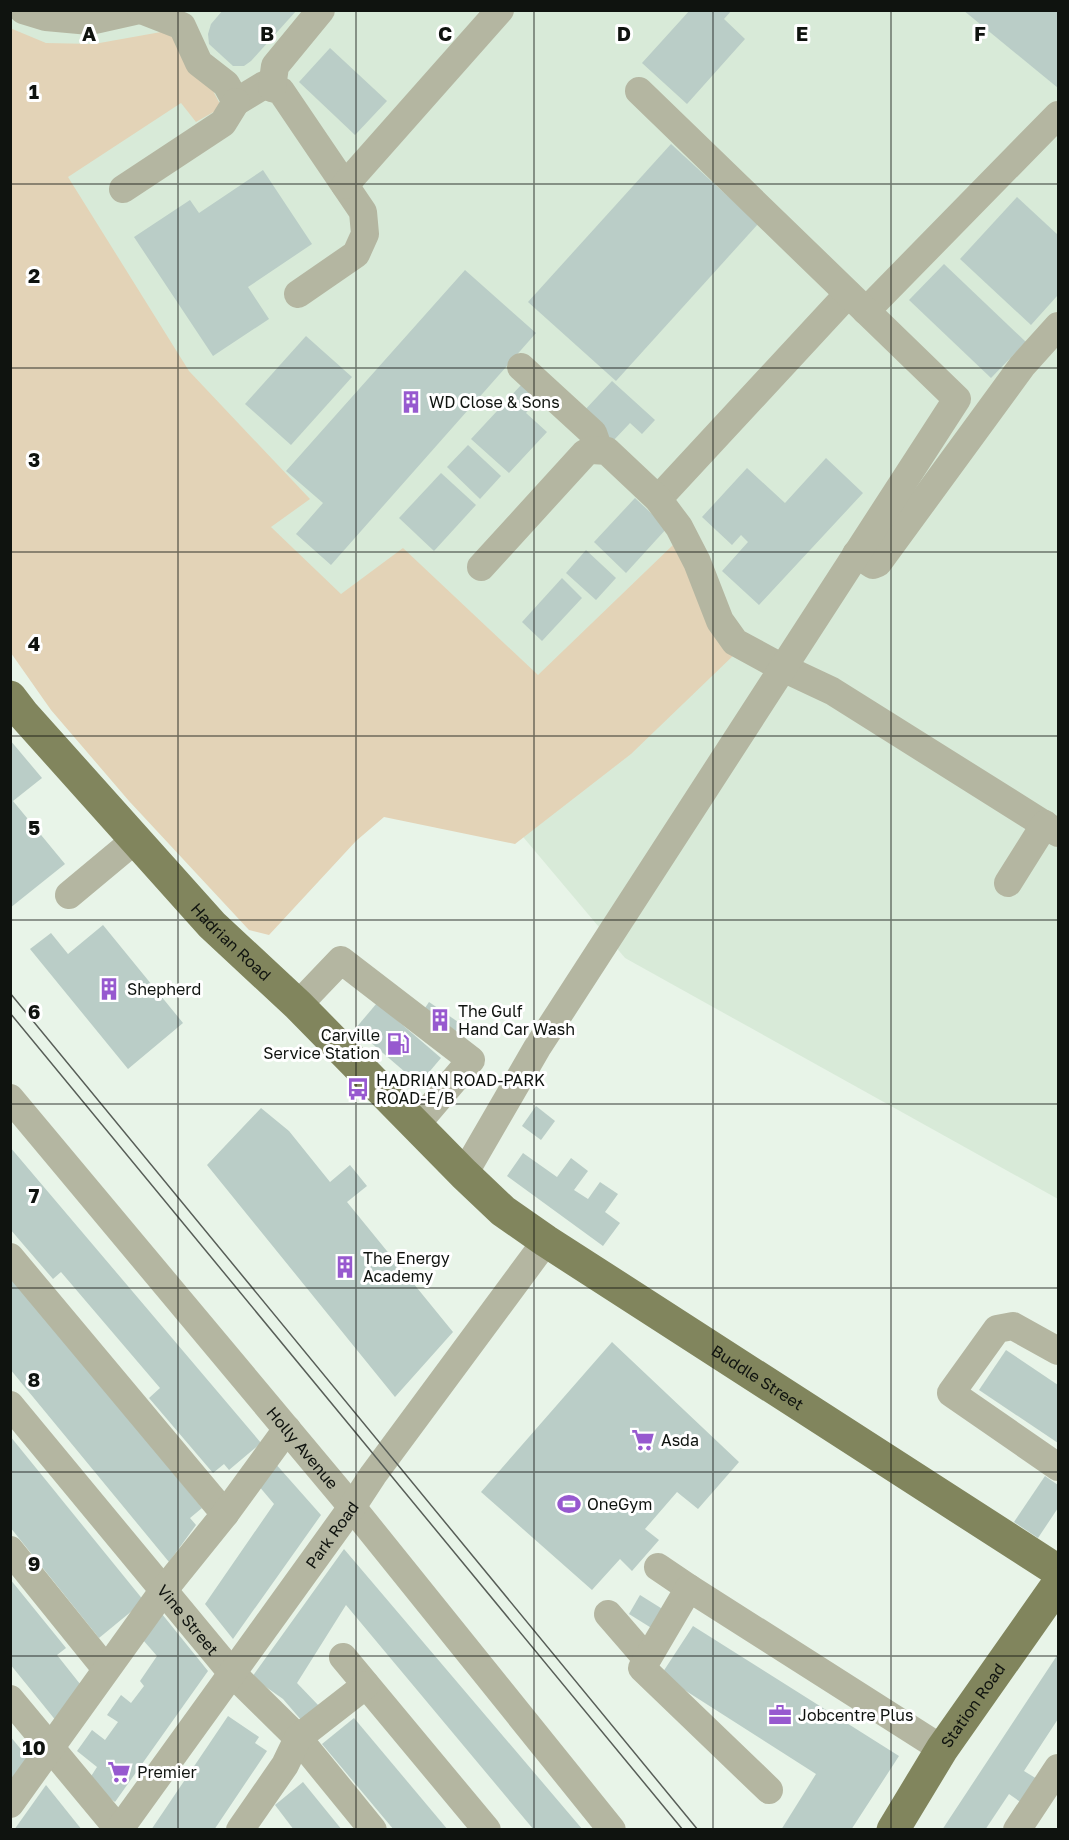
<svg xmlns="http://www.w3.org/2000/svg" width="1069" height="1840" font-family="'Golos Text',sans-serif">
<rect width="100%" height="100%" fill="#e8f4e8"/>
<!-- built -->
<polygon fill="#d8ead8" points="10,11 1058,11 1058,1199 625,958 470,774 81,340 11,179"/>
<!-- green -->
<polygon fill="#e3d3b7" points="10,28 46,43 94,44 161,32 171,36 212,89 220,104 217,110 196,122 181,103 68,177 189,371 310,499 271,527 341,594 403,548 538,675 673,545 737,652 631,754 515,844 384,817 356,841 269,935 249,930 129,801 51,710 11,653"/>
<!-- building -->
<g fill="#bacdc7">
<polygon points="223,10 297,10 251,61 244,66 233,66 209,44 208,34 211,24"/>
<polygon points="690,10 732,10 724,19 745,39 687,104 642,63"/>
<polygon points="963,10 1058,10 1058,88"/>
<polygon points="330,48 387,101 355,135 299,82"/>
<polygon points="671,144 758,224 616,381 528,302"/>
<polygon points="263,170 312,244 248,287 269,319 213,356 134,237 190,200 199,213"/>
<polygon points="1017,197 1058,235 1058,295 1031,325 960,259"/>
<polygon points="944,264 1026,342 991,378 909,300"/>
<polygon points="465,270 536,333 331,565 296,534 323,503 286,471"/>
<polygon points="306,336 352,377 291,445 245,404"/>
<polygon points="612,381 655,420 642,434 630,423 613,441 583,412"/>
<polygon points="522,384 538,399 526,413 547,432 509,473 471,439"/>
<polygon points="468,445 501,476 480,499 447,467"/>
<polygon points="826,458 863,493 759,605 722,571 748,542 741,535 732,545 702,517 747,468 785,503"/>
<polygon points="441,473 476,505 434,551 399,518"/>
<polygon points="635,498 667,528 626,573 594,542"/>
<polygon points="586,550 616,578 596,600 566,573"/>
<polygon points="562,578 582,598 542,641 522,622"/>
<polygon points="10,740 42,778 13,801 65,864 10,908"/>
<polygon points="103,925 183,1023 128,1069 30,949 51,933 68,954"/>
<polygon points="429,1002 461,1024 450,1039 419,1017"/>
<polygon points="377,1003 441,1058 419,1084 355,1029"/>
<polygon points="536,1106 555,1121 541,1140 522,1126"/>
<polygon points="261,1108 289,1131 330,1182 350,1165 367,1186 347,1202 453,1332 395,1397 207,1165"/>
<polygon points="10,1147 261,1443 229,1470 224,1464 213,1473 149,1398 160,1388 61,1272 53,1279 10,1229"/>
<polygon points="523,1153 557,1177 571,1158 588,1171 574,1190 588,1199 600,1182 618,1194 605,1212 620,1223 603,1246 507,1176"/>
<polygon points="10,1275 202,1508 190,1518 196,1525 169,1562 10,1369"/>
<polygon points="612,1342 739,1462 698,1509 677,1492 645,1529 659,1540 632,1571 620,1559 592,1590 481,1492"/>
<polygon points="1006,1350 1058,1385 1058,1443 979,1390"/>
<polygon points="10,1436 144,1601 99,1638 10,1527"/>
<polygon points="274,1462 321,1515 233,1639 205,1604 274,1504 258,1485"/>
<polygon points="1045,1476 1058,1485 1058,1508 1038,1538 1014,1522"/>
<polygon points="344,1549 583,1830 534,1830 346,1605 297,1683 319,1706 302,1721 283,1699 252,1677"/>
<polygon points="10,1579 66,1648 57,1655 84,1689 57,1722 10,1664"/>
<polygon points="640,1595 664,1610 653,1629 629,1614"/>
<polygon points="162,1614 208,1671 115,1802 88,1781 97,1767 77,1751 92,1730 105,1740 118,1722 107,1715 121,1695 131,1703 144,1686 140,1681 157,1656 143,1640"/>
<polygon points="693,1626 899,1756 851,1830 781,1830 816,1774 661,1675"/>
<polygon points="1058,1654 1058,1719 1024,1771 1042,1782 1026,1806 1009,1794 985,1830 942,1830"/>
<polygon points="228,1716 259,1737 255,1743 267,1751 214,1830 151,1830"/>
<polygon points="354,1718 448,1830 394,1830 322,1744"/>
<polygon points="10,1736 28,1758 10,1786"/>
<polygon points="303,1782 342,1830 294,1830 275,1805"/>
<polygon points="46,1785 82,1830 14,1830"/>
</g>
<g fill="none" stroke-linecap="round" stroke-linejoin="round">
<!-- minor -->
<g stroke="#b4b6a1" stroke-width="28">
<polyline points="23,10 46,17 90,21 139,10"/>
<polyline points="141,10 182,26 199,63 226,84 236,102 264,85 281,91 363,212 365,234 356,254 298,294"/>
<polyline points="272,88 275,66 321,10"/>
<polyline points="345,185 500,10"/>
<polyline points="123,189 223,123 236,102"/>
<polyline points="866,311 1058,115"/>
<polyline points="521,367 593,433 599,450"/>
<polyline points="658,499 848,294"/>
<polyline points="856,554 873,565 878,563 1022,366 1058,326"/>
<polyline points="481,567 585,453 592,450 607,451 658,499 679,527 697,562 720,621 735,642 783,668 832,691 1058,833"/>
<polyline points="1008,883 1045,824"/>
<polyline points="69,895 135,840"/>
<polyline points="298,1005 341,960 471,1060 415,1126"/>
<path id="s1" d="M10,1098L352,1507L612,1830"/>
<polyline points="464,1174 537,1048 957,399 639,91"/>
<polyline points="10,1257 225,1514"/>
<polyline points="1058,1351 1013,1326 997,1329 951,1393 1058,1467"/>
<path id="s2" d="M10,1405L232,1673L298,1738L373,1830"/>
<polyline points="10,1550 106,1669"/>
<polyline points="658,1567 689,1588"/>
<polyline points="608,1614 647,1659"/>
<polyline points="343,1657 487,1830"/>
<polyline points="10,1699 119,1830"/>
<polyline points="769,1790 642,1668 689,1588 942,1749"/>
<polyline points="10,1804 163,1591 225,1514 287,1429"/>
<path id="s3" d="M119,1830L352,1507L373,1475L546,1241"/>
<polyline points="240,1830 285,1765 298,1738 366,1685"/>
<polyline points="1017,1830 1058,1768"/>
</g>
<!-- major -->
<g stroke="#81855d" stroke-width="33">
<path id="s4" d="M10,697L23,714L212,925L298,1005L464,1174L503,1211L546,1241L1058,1571"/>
<path id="s5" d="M893,1830L942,1749L1058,1584"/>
</g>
<!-- tram -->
<g stroke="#585e58" stroke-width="1.5">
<polyline points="10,993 698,1830"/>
<polyline points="10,1013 683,1830"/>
</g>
</g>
<!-- grid -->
<path fill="none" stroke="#0f130f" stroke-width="1.5" stroke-opacity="0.55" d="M178,10V1830M356,10V1830M534,10V1830M713,10V1830M891,10V1830M10,184H1058M10,368H1058M10,552H1058M10,736H1058M10,920H1058M10,1104H1058M10,1288H1058M10,1472H1058M10,1656H1058"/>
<!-- icons -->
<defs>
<g id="building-bare" transform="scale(1.8)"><path d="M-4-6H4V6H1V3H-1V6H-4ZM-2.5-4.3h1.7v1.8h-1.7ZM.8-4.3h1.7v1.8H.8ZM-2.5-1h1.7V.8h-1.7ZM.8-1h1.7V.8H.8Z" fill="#9759cf" stroke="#fff" stroke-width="2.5" paint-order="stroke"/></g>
<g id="fuel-bare" transform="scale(1.8)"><path d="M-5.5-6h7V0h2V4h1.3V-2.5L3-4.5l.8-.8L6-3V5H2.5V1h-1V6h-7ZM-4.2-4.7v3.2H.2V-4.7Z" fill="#9759cf" stroke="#fff" stroke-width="2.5" paint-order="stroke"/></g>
<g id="bus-bare" transform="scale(1.8)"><path d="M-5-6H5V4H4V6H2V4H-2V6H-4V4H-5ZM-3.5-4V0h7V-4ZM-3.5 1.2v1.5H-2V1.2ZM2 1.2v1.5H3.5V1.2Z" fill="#9759cf" stroke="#fff" stroke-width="2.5" paint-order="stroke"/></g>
<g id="supermarket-bare" transform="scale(1.8)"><path d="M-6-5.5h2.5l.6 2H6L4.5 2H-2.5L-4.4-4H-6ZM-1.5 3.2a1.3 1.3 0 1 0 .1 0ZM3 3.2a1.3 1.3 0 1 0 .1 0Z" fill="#9759cf" stroke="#fff" stroke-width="2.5" paint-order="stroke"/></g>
<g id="stadium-bare" transform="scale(1.8)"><path d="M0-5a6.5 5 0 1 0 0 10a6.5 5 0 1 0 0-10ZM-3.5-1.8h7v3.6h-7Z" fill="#9759cf" stroke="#fff" stroke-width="2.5" paint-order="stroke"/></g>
<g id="office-bare" transform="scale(1.8)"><path d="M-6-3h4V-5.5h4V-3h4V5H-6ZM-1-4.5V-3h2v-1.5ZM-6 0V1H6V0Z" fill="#9759cf" stroke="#fff" stroke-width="2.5" paint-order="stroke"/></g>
</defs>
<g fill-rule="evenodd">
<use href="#building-bare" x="411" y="402"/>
<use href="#building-bare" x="109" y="989"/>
<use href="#building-bare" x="440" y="1020"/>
<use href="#fuel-bare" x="398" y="1044"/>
<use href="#bus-bare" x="358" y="1089"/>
<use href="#building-bare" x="345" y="1267"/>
<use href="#supermarket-bare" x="643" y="1440"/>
<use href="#stadium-bare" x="569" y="1504"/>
<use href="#office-bare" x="780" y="1715"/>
<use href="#supermarket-bare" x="119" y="1772"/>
</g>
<g text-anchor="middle" stroke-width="6" stroke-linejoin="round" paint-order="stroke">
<!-- poi labels -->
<g font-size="16" fill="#0f130f" stroke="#fff" text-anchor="start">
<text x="429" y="408">WD Close &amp; Sons</text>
<text x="127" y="995">Shepherd</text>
<text x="458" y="1017">The Gulf<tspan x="458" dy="18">Hand Car Wash</tspan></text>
<text x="380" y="1041" text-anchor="end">Carville<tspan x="380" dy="18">Service Station</tspan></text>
<text x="376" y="1086">HADRIAN ROAD-PARK<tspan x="376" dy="18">ROAD-E/B</tspan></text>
<text x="363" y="1264">The Energy<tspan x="363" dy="18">Academy</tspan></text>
<text x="661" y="1446">Asda</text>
<text x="587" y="1510">OneGym</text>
<text x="798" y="1721">Jobcentre Plus</text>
<text x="137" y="1778">Premier</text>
</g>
<!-- street labels -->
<g font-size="16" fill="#0f130f" stroke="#fff">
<text dy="6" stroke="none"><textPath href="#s4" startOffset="330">Hadrian Road</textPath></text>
<text dy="6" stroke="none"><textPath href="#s4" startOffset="1017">Buddle Street</textPath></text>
<text dy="6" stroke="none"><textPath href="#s1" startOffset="456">Holly Avenue</textPath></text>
<text dy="6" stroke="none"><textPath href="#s3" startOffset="364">Park Road</textPath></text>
<text dy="6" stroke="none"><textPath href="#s2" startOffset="279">Vine Street</textPath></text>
<text dy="6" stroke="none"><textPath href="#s5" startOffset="148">Station Road</textPath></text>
</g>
</g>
<g font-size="20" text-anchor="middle" font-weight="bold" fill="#0f130f" stroke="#fff" stroke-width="6" stroke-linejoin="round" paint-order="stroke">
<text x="89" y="41">A</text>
<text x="267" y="41">B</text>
<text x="445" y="41">C</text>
<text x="624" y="41">D</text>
<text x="802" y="41">E</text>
<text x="980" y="41">F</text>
<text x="34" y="99">1</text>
<text x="34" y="283">2</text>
<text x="34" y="467">3</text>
<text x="34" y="651">4</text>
<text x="34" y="835">5</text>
<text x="34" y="1019">6</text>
<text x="34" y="1203">7</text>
<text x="34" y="1387">8</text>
<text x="34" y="1571">9</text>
<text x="34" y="1755">10</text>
</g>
<!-- border -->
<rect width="1069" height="1840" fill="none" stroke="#0f130f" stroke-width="24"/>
</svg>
